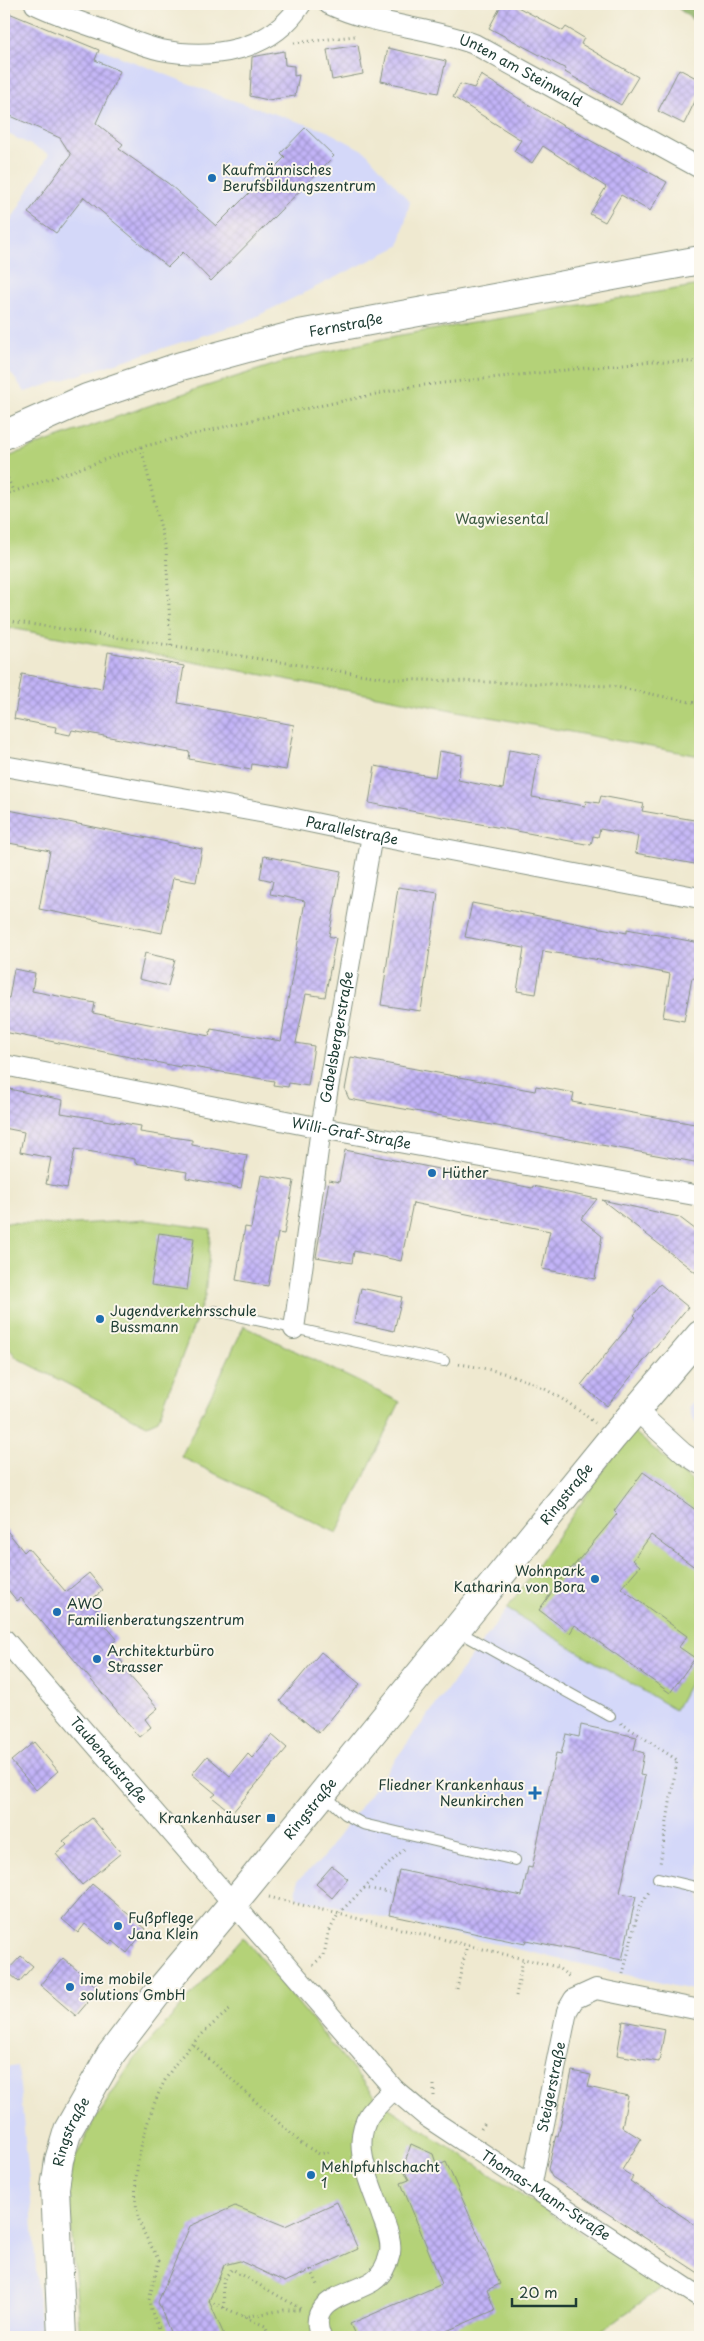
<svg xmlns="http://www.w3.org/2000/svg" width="704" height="2341" font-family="'Playpen Sans',sans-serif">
<defs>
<pattern id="forest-crowns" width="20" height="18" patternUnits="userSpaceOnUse" patternTransform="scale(1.25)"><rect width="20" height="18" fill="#8fb468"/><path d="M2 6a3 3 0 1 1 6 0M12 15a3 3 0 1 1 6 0" fill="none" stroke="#749456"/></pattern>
<pattern id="building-cross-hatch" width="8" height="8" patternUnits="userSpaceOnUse" patternTransform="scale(1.25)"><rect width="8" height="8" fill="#c3b4f8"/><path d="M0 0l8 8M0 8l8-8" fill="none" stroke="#9e94ca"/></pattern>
</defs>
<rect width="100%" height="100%" fill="#fbf7ec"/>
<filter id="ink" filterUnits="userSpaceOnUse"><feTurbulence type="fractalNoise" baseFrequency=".02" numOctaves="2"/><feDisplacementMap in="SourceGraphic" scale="10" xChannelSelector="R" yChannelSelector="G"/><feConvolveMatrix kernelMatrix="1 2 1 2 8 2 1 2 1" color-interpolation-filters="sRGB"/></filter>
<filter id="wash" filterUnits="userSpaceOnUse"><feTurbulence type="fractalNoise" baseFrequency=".0096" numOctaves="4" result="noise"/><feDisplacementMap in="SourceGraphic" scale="20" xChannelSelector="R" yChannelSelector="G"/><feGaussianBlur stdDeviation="1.12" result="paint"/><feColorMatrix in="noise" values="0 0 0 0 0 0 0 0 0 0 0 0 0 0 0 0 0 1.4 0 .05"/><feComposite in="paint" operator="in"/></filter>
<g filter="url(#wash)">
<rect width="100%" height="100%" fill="#efe9d0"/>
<!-- built -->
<g fill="#d4d8f9">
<polygon points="4,11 223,97 327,131 366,152 410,202 399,246 245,322 25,392 4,364 4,233 49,154 4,132"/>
<polygon points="700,1394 700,1429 692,1418 689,1407"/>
<polygon points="507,1609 675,1710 700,1663 700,1992 296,1897 298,1880 320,1861"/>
<polygon points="18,2066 31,2201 41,2337 4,2337 4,2068"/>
</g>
<!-- green -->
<g fill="#b4d278" stroke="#6a8856">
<polygon points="700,285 700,756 10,628 4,654 4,459 34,446 191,391 283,362 395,336"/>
<polygon points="147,1220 211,1229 205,1296 158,1420 147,1425 17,1358 4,1342 4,1222 58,1225"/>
<polygon points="244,1326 400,1402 337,1533 181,1457"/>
<polygon points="632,1430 700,1488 700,1663 675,1710 507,1609"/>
<polygon points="243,1937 380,2102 663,2287 592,2337 80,2337 68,2187 74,2161 93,2123 134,2059"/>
</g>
<!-- forest -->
<polygon fill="url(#forest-crowns)" stroke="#57784e" points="673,4 700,4 700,26"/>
<g id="blocks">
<!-- building -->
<g fill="url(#building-cross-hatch)">
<polygon points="502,4 512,4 563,31 566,27 584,38 581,44 638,77 621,105 565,72 566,69 489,28"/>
<polygon points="4,11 99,50 95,60 120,71 96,123 123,144 119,149 169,184 216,226 285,157 281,153 305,128 334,156 211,281 183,252 168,267 84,197 56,233 28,213 71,155 60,138 4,113"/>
<polygon points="358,45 363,74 332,80 327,50"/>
<polygon points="388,48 446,61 438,93 381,81"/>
<polygon points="284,51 285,65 294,66 294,76 299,75 295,96 268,100 250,96 252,57"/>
<polygon points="679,69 700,80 700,91 684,124 658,111"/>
<polygon points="481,75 560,124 667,182 650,211 621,195 605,222 590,214 606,187 543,146 532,163 514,151 521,140 453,97 460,84 474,88"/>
<polygon points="108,652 184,666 178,703 294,725 286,770 252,764 251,770 234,767 189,759 190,752 72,730 70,735 55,732 56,727 14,719 22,674 102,689"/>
<polygon points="509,750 539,755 532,797 585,806 586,801 599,803 601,796 644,804 642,811 700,821 700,865 635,853 638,836 600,829 598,837 593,836 591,845 369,803 375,766 435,777 439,751 462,755 458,780 503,789"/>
<polygon points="4,809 202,849 196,882 173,878 162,933 39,909 50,851 4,842"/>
<polygon points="264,856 341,871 329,936 336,938 325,997 306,994 296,1043 314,1046 308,1086 289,1083 288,1087 273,1085 274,1081 181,1065 180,1067 4,1032 4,997 9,998 14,969 35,973 32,991 95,1003 93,1013 209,1036 211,1029 281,1041 305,901 270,894 273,881 260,878"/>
<polygon points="398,887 438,893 421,1011 381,1005"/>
<polygon points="472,903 627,933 627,929 700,943 700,979 692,978 684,1021 663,1017 670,974 594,959 543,951 536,994 517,991 524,948 465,937"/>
<polygon points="145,953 175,960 168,986 139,979"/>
<polygon points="351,1057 535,1091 536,1086 574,1093 572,1102 700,1125 700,1163 349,1099 345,1090"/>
<polygon points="4,1088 63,1100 61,1113 141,1126 140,1132 192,1140 192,1145 247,1155 241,1188 186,1178 187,1172 135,1163 135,1159 75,1149 67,1188 46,1184 51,1158 20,1152 24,1132 4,1128"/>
<polygon points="345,1150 532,1188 533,1186 597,1199 581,1219 602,1236 595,1279 542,1269 550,1231 413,1203 401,1261 354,1251 352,1263 316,1257 329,1180 339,1182"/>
<polygon points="261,1175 294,1181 284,1234 278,1233 268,1286 236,1280 245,1227 251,1228"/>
<polygon points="602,1200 679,1217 700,1233 700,1276"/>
<polygon points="159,1233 194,1238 187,1290 151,1285"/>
<polygon points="660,1284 688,1307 607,1406 581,1385 636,1317 634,1315"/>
<polygon points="361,1288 402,1297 394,1331 354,1322"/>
<polygon points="643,1472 700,1513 700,1571 651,1535 633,1560 640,1566 621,1588 687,1636 679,1647 695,1658 670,1693 575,1625 570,1633 539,1610 569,1568 571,1569 617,1514 614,1511"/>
<polygon points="4,1527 24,1552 28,1548 66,1592 89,1573 103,1590 90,1601 108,1623 106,1626 117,1639 109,1646 123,1663 120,1665 158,1708 145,1719 151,1727 139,1737 55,1637 21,1598 17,1601 4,1585"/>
<polygon points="321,1652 360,1684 319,1733 280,1701"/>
<polygon points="581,1725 637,1737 634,1750 644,1753 640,1775 645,1776 620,1893 636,1896 622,1960 526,1940 525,1944 389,1915 399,1870 522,1896 528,1867 532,1868 556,1753 561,1754 566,1734 579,1737"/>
<polygon points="272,1735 287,1748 232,1813 212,1797 216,1794 192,1774 207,1756 230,1776 248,1754 252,1758"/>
<polygon points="34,1742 58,1771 36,1790 11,1761"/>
<polygon points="92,1818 121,1853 82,1885 56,1854 67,1845 63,1841"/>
<polygon points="332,1866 348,1879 332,1898 316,1884"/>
<polygon points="92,1884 146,1929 127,1953 113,1941 110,1944 85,1924 78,1933 62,1919"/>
<polygon points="21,1956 33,1966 19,1982 7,1971"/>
<polygon points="63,1958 99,1989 76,2016 40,1985"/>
<polygon points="623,2021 665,2029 659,2062 617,2055"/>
<polygon points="572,2071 591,2075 588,2087 628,2096 622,2127 641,2139 622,2170 633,2177 630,2181 700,2228 700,2274 552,2177 548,2169 556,2135 558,2136"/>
<polygon points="411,2144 433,2154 437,2166 446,2162 500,2284 487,2290 495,2310 433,2337 356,2337 350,2324 442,2284 401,2183 409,2180 403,2168"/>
<polygon points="337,2202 358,2249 285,2282 240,2261 224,2265 209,2301 225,2337 172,2337 158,2302 190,2226 235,2206 285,2226"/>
</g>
</g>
</g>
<g filter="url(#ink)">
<use href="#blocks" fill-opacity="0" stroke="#879382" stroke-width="1"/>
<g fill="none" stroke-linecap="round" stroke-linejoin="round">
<!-- lane casing -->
<g stroke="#879382" stroke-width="12">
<g id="lane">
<polyline points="215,1311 444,1361"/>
<polyline points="456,1630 610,1716"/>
<polyline points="324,1794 345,1814 363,1824 515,1860"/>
<polyline points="658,1878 700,1888"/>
</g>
</g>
<!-- street casing -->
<g stroke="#879382" stroke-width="22">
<g id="street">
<path d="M35,4C58,15 82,23 106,31C124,37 142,46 161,50C213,60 271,51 301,4"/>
<path id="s1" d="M329,4C375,26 427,26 474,44L700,168"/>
<path id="s2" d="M4,766L271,814L372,835L700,898"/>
<path id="s3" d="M4,1065L321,1128L700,1196"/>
<path id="s4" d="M294,1329L321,1128L372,835"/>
<polyline points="637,1411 683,1453 700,1464"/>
<path id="s5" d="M4,1639L394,2089L427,2117L700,2297"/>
<path id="s6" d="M531,2187L567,2011L574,1999L596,1989L700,2010"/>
<path d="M321,2337C305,2299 351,2295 373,2281C382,2275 388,2263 390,2253C392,2240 386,2227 382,2216C372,2186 349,2144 370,2114C377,2105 386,2097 394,2089"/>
</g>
</g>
<!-- secondary casing -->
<g stroke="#879382" stroke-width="30">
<g id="secondary">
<path id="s7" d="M4,435L87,398L181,366L299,334L700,260"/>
<path id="s8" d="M62,2337L55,2188L59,2160L68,2130L111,2054L160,1990L245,1889L612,1438L700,1335"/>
</g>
</g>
<!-- path -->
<g stroke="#879382" stroke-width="3" stroke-dasharray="1 4" stroke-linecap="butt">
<polyline points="294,43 355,36"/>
<polyline points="141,447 166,549 171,646"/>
<polyline points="4,469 13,491"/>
<polyline points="4,495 141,447 261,418 415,386 652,361 700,362"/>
<polyline points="4,620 392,679 612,686 700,704"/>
<path d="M459,1364C517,1373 548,1385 595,1423"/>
<polyline points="621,1723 677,1760 660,1864"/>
<polyline points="364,1888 394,1893"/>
<polyline points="269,1897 557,1967 571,1978"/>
<polyline points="313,1965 324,1955 328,1934 338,1914 404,1849"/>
<polyline points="623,1974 639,1908 650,1890"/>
<polyline points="457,1989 467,1945"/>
<polyline points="516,1996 523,1959"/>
<polyline points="194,2045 301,2143 319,2154 330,2152"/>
<polyline points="434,2085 434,2096"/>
<polyline points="481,2129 485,2123"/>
<polyline points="311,2270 318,2285"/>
<polyline points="219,2277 223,2280"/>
<polyline points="209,2301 265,2326 269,2337"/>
<polyline points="224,2308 223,2280 232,2269 301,2309"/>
<polyline points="244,2317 284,2310 300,2310"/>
<path d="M163,2337L151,2310L149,2300L159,2261C152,2246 142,2233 138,2216C129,2176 146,2118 164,2082C179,2054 207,2028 231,2009"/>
</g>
<!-- lane -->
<use href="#lane" stroke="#fff" stroke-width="10"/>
<!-- street -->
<use href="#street" stroke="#fff" stroke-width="20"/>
<!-- secondary -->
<use href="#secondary" stroke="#fff" stroke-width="28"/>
</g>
</g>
<!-- markers -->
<g fill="#1f6fb2" stroke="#fbf7ec" stroke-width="2">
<circle cx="212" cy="178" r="5"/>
<circle cx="432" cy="1173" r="5"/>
<circle cx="100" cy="1319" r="5"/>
<circle cx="595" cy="1579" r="5"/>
<circle cx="57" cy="1612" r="5"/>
<circle cx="97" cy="1659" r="5"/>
<path d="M532.5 1785.5h5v5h5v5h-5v5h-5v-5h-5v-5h5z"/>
<rect x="266" y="1813" width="10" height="10" rx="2.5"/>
<circle cx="118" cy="1926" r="5"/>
<circle cx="70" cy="1987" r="5"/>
<circle cx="311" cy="2175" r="5"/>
</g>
<g text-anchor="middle" stroke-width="4" stroke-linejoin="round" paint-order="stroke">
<!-- street labels -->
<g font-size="14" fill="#1f3d34" stroke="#fbf7ec">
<text dy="5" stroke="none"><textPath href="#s1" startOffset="204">Unten am Steinwald</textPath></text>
<text dy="5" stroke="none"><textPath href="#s7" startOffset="360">Fernstraße</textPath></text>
<text dy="5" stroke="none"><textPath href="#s2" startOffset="354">Parallelstraße</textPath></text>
<text dy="5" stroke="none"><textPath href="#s4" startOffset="295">Gabelsbergerstraße</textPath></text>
<text dy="5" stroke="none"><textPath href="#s3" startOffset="354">Willi-Graf-Straße</textPath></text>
<text dy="5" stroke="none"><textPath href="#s8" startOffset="1018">Ringstraße</textPath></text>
<text dy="5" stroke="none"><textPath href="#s5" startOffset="160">Taubenaustraße</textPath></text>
<text dy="5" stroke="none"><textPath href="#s8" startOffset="612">Ringstraße</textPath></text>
<text dy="5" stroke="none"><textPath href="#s6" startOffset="102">Steigerstraße</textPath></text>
<text dy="5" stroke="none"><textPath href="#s8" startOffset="208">Ringstraße</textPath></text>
<text dy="5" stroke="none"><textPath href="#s5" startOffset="781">Thomas-Mann-Straße</textPath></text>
</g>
<!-- poi labels -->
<g font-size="14" fill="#1f3d34" stroke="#fbf7ec" text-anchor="start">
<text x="222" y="175">Kaufmännisches<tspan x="222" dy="16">Berufsbildungszentrum</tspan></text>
<text x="442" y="1178">Hüther</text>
<text x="110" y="1316">Jugendverkehrsschule<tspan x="110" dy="16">Bussmann</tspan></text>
<text x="585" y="1576" text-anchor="end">Wohnpark<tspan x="585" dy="16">Katharina von Bora</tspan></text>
<text x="67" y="1609">AWO<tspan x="67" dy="16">Familienberatungszentrum</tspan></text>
<text x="107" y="1656">Architekturbüro<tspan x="107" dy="16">Strasser</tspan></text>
<text x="524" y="1790" text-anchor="end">Fliedner Krankenhaus<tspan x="524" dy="16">Neunkirchen</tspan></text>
<text x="261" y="1823" text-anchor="end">Krankenhäuser</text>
<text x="128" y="1923">Fußpflege<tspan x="128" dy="16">Jana Klein</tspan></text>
<text x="80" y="1984">ime mobile<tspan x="80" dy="16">solutions GmbH</tspan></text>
<text x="321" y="2172">Mehlpfuhlschacht<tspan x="321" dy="16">1</tspan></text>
</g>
<!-- park labels -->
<g font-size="14" fill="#3d5b42" stroke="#fbf7ec">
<text x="502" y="524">Wagwiesental</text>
</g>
</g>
<!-- margin -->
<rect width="704" height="2341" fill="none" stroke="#fbf7ec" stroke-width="20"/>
<!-- scale -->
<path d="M512 2298v8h64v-8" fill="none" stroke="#1f3d34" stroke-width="2.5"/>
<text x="519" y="2298" font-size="15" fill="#1f3d34" stroke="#fbf7ec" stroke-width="4" paint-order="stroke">20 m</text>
</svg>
